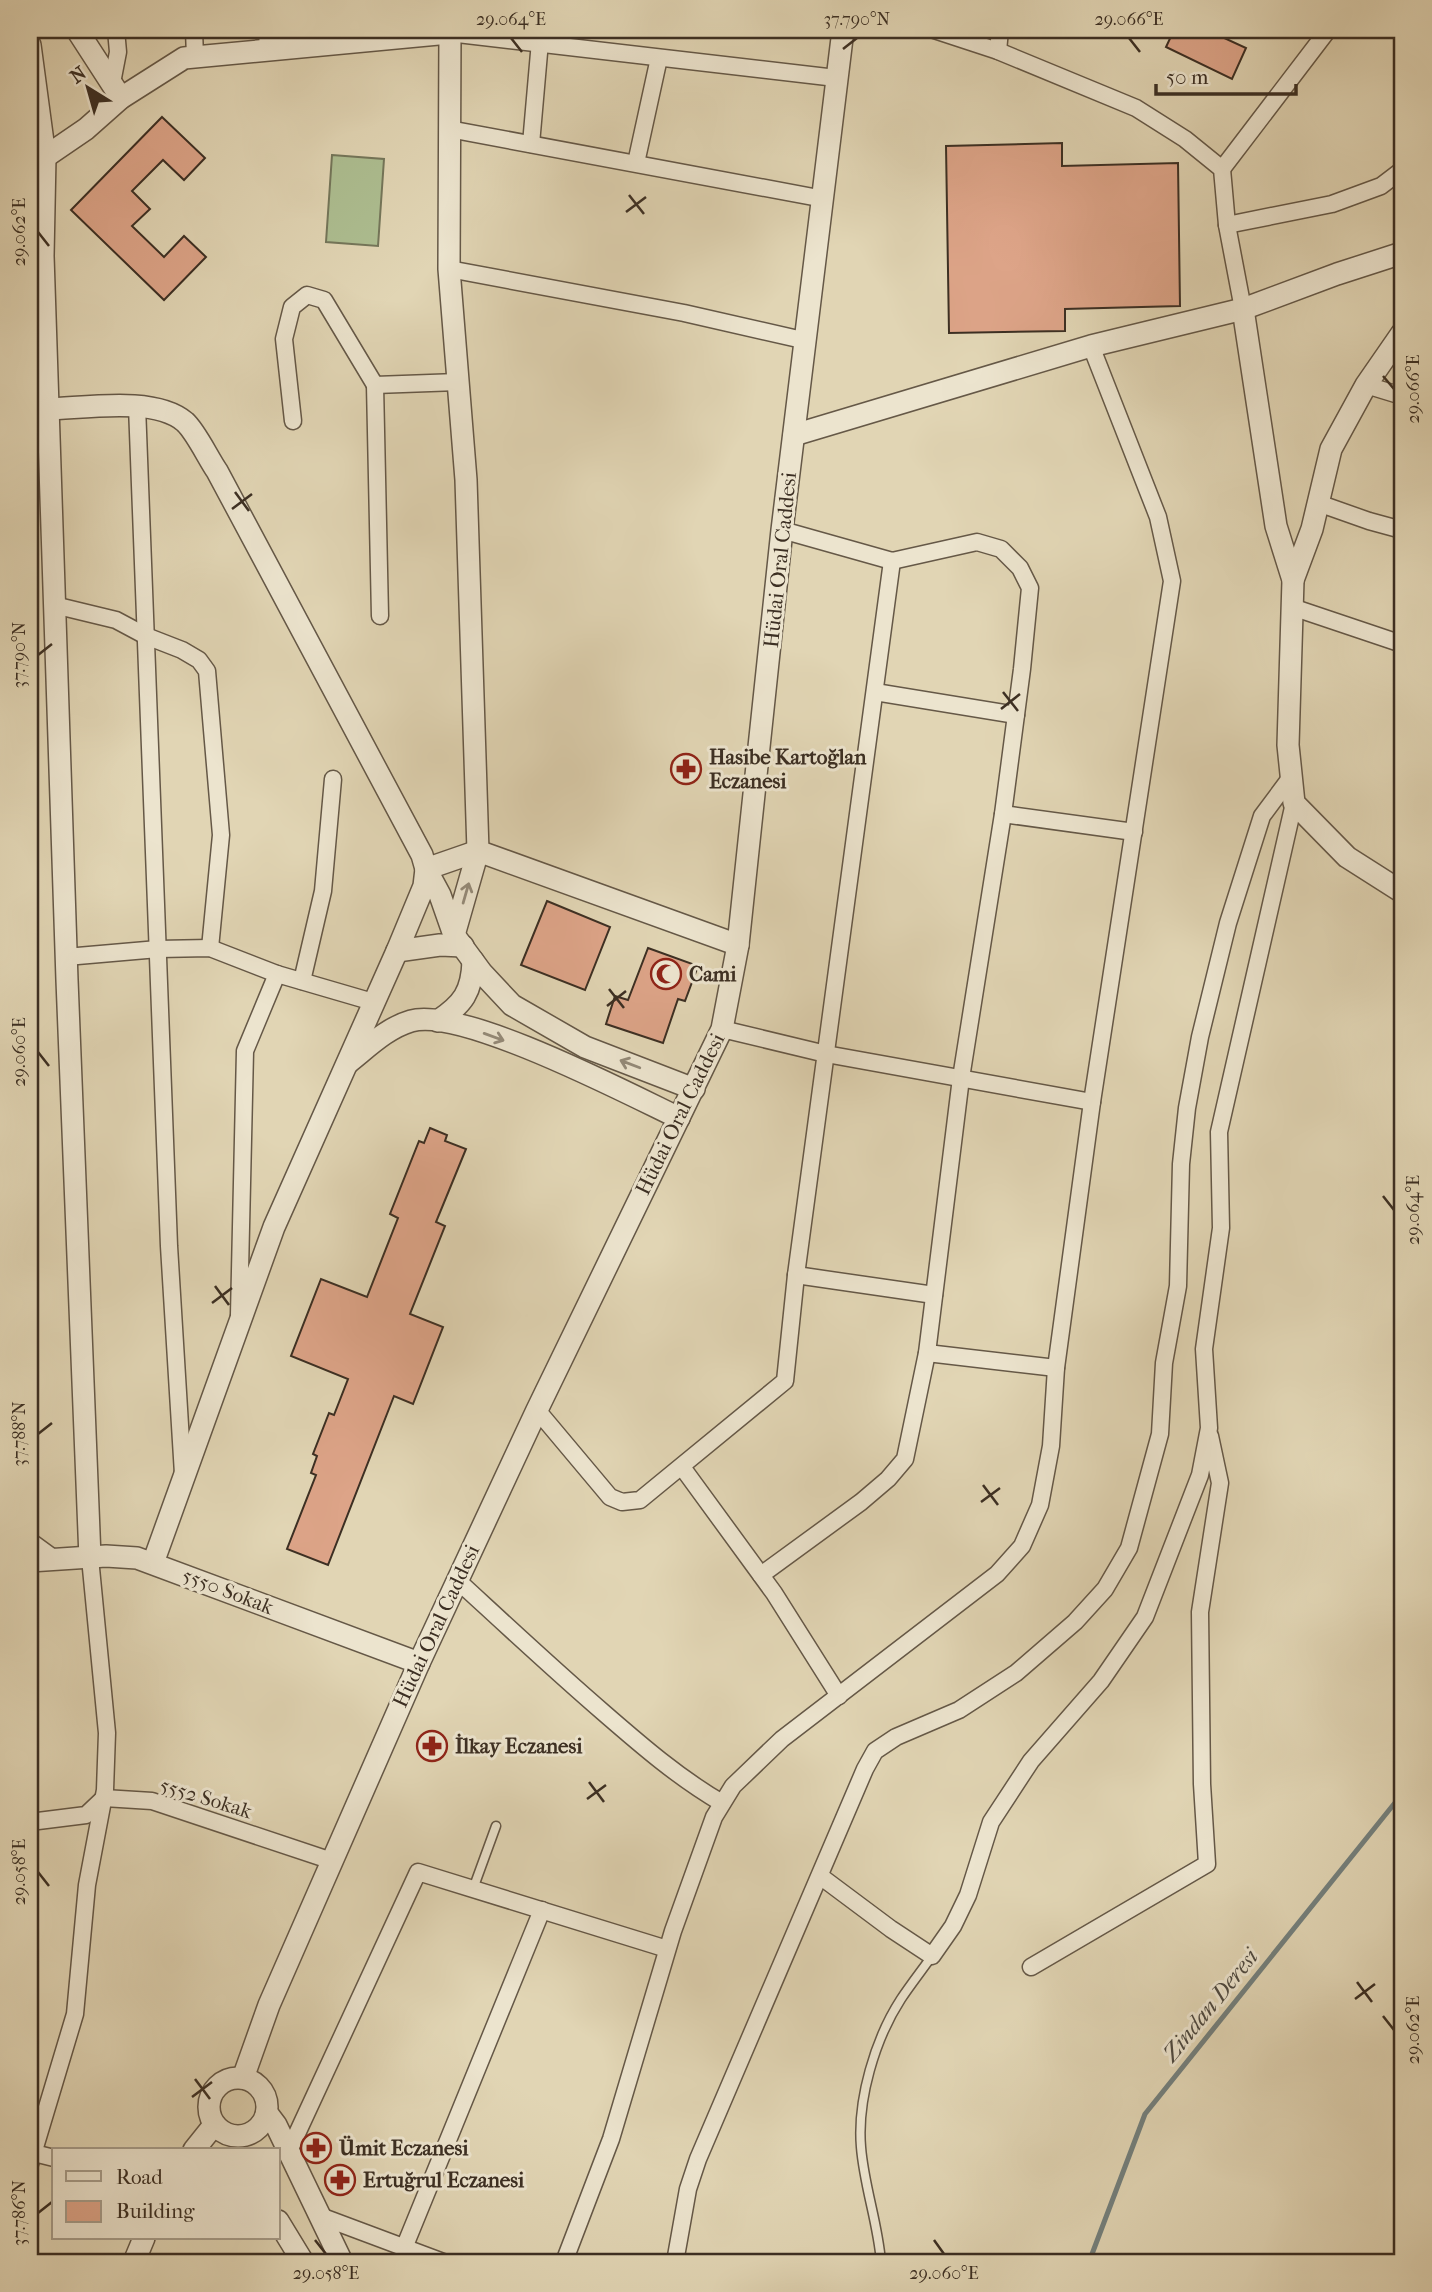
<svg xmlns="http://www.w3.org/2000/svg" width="1432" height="2292" font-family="'IM FELL French Canon',serif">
<rect width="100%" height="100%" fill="#e1d5b4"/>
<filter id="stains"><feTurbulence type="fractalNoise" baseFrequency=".00286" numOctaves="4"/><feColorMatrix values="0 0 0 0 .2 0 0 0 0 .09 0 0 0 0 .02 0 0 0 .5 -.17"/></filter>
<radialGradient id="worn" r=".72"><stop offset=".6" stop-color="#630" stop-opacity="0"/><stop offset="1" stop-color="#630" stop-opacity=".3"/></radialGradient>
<!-- green -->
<polygon fill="#adbe91" stroke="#74765a" stroke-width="2" points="332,155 384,159 378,246 326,242"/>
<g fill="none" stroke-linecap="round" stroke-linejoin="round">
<!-- stream -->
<polyline stroke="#74807d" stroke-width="5" points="1089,2262 1145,2114 1402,1794"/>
</g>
<!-- building -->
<g fill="#dda488" stroke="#3c2f23" stroke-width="2">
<polygon points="1174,30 1207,30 1246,48 1232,79 1166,47"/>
<polygon points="162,117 205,158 184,180 163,160 132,191 150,209 132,226 164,257 184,236 206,257 164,300 71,210"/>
<polygon points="1062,143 1062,166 1178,163 1180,306 1065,309 1065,331 949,333 946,146"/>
<polygon points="547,901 610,927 585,990 521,965"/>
<polygon points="648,948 698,966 685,1001 678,999 663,1043 606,1024 615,996 628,1000"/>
<polygon points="430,1128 447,1135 445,1141 466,1149 436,1222 445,1226 410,1314 443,1327 413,1404 394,1396 328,1565 287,1549 316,1475 311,1473 317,1456 313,1454 329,1413 334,1415 348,1379 291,1356 321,1279 367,1297 398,1218 390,1214 419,1141 424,1143"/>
</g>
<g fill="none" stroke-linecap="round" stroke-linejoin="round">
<!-- service casing -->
<g stroke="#655847" stroke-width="11">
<g id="service">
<polyline points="473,1889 496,1826"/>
<path d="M881,2262C878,2223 864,2186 861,2147C857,2100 875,2039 901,1999C911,1984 922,1970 932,1956"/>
</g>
</g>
<!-- minor casing -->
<g stroke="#655847" stroke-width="19">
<g id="minor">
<polyline points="194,30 195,57"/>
<polyline points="267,30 268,49"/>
<polyline points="934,30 998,51 1136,108 1185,139 1222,169 1227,225 1243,309"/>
<polyline points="449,33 836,78"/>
<polyline points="998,51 1000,30"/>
<polyline points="112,83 118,52 116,30"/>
<polyline points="449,129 824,199"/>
<polyline points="531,144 541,30"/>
<polyline points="636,163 659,58"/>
<polyline points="1222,169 1328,30"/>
<polyline points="1227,225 1332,204 1381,186 1402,170"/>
<polyline points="449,269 684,313 807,341"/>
<polyline points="375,385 380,616"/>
<polyline points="1366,385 1402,396"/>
<polyline points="137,406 169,1246 183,1474"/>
<polyline points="293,421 284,339 292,307 307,295 324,300 375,385 458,382"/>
<polyline points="30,449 46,413"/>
<polyline points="1318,503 1369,521 1402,530"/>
<polyline points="54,605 116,620 146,636 182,650 199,660 207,671 221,835 210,948"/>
<polyline points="1292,607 1402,644"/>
<polyline points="875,692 1016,715"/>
<polyline points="1003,814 1134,832"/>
<polyline points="66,957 158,949 210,948 277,974 373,1002"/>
<polyline points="302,981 323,891 333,779"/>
<polyline points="722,1029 826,1054 1092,1102"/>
<polyline points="796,1275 934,1295"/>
<polyline points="239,1315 245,1051 277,974"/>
<polyline points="927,1353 1056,1368"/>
<polyline points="537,1410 610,1497 622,1502 640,1500 785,1381 796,1275 892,561"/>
<polyline points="682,1467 774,1593 839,1696"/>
<polyline points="30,1541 56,1560"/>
<polyline points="761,1575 861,1502 888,1479 905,1459 927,1353 961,1078 1003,814 1022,669 1030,588 1020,568 1001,549 977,542 892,561 782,530"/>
<path d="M457,1580C506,1625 554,1670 604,1713C642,1746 679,1778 722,1803"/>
<polyline points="30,1822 86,1815 104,1798 152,1801 332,1861"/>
<polyline points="820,1876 891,1929 932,1956 953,1926 968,1895 991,1822 1031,1761 1101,1681 1145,1617 1200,1475 1209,1428 1204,1349 1221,1228 1219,1132 1294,803"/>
<polyline points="1031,1967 1207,1864 1202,1784 1200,1612 1220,1483 1210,1436"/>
<polyline points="289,2151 418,1872 667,1949"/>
<polyline points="34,2153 54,2158"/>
<polyline points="30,2164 75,2014 87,1885 105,1790 107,1733 90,1558"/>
<polyline points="320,2216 443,2262"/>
<polyline points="404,2248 542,1910"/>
<polyline points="564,2262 611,2139 673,1931 714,1817 733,1786 782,1739 997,1574 1022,1546 1040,1505 1051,1446 1056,1368 1092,1102 1172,581 1158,517 1091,346"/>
<polyline points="675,2262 688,2189 698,2159 865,1769 875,1751 896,1737 959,1710 1016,1673 1075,1622 1105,1589 1129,1548 1160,1434 1164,1363 1178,1286 1181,1164 1187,1108 1200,1037 1228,923 1262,816 1291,777"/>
</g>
</g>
<!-- tertiary casing -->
<g stroke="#655847" stroke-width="24">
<g id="tertiary">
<polyline points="77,30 121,98"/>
<polyline points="450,30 449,269 466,480 478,851 738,945"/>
<polyline points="30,45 45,157 43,256 67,980 90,1558"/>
<polyline points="45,157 86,129 121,98 184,58 449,33"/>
<polyline points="1243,309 1276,526 1293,580 1288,745 1294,803 1347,857 1402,892"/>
<path d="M48,409C85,408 155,396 185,422C196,432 208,458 217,471L422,855L426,869L440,895L454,935L482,973L512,1005L585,1047L694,1089"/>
<polyline points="794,435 1091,346 1243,309 1337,274 1402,253"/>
<polyline points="1293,580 1312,529 1331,449 1366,385 1402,333"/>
<polyline points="426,869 478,851"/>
<polyline points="454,935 478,851"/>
<polyline points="397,951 440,945 463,946"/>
<path d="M438,1021C463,1004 472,992 473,961"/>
<path d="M349,1062C368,1047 387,1028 411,1021C460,1006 629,1094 679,1118"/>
<polyline points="30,1561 106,1556 137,1558 419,1663"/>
<polyline points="153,1563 274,1227 397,951 424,886 426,869"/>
<polyline points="243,2078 269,2005 419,1663 537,1410 722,1029 738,945 782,530 843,30"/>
<circle cx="238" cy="2107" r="29"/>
<polyline points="267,2113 276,2125 342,2262"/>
<polyline points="194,2150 214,2125"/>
<polyline points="278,2221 303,2262"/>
<polyline points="134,2262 144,2238"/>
</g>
</g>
<!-- service -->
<use href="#service" stroke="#ece4ce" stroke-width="8"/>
<!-- minor -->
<use href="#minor" stroke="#ece4ce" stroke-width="16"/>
<!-- tertiary -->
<use href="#tertiary" stroke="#ece4ce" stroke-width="21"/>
</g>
<!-- one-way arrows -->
<defs><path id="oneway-shaft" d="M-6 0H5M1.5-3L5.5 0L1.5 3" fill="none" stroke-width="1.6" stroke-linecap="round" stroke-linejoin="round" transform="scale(1.75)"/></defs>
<g stroke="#948a78">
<use href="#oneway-shaft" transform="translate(466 893) rotate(-74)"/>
<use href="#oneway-shaft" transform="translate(494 1037) rotate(20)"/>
<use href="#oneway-shaft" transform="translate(630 1064) rotate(-159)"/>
</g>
<!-- ticks -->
<path fill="none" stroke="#3c2f23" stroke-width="2.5" d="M511,38L522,52M1129,38L1140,52M843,49L857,38M629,195L644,214M626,212L646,197M38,232L49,246M1383,376L1394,389M235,492L249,511M232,509L252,494M38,655L52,644M1003,692L1018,711M1001,709L1020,694M609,989L624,1008M607,1006L626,991M38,1052L49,1066M1383,1196L1394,1210M215,1286L229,1305M212,1303L232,1288M38,1434L52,1423M983,1485L998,1505M981,1502L1000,1488M589,1782L604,1802M587,1799L606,1785M38,1872L49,1886M1357,1982L1372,2002M1355,1999L1375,1984M1383,2016L1394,2030M195,2079L210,2099M192,2097L212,2082M38,2213L52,2202M315,2240L326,2254M934,2240L944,2254"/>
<!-- icons -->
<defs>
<g id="pharmacy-ring" transform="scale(1.575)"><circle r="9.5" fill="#ece4ce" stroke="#8f2418" stroke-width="1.5"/><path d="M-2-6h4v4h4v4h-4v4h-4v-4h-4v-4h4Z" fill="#8f2418"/></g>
<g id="mosque-ring" transform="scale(1.575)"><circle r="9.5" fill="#ece4ce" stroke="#8f2418" stroke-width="1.5"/><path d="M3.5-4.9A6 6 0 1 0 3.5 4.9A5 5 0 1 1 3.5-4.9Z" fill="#8f2418"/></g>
</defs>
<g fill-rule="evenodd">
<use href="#pharmacy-ring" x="686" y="769"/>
<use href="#mosque-ring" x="666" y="974"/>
<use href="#pharmacy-ring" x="432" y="1746"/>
<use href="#pharmacy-ring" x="316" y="2148"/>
<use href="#pharmacy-ring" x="340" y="2180"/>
</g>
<g text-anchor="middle" stroke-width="6" stroke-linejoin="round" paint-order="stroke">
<!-- street labels -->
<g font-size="21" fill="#3c2f23" stroke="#ece4ce">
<text transform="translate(780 560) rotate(-84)" y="7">Hüdai Oral Caddesi</text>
<text transform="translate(680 1114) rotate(-64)" y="7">Hüdai Oral Caddesi</text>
<text transform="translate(228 1591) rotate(21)" y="7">5550 Sokak</text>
<text transform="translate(436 1626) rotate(-65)" y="7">Hüdai Oral Caddesi</text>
<text transform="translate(206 1798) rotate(17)" y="7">5552 Sokak</text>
</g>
<!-- poi labels -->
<g font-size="21" font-weight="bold" fill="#3c2f23" stroke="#ece4ce" text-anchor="start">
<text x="709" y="764">Hasibe Kartoğlan<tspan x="709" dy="24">Eczanesi</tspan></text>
<text x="689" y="981">Cami</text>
<text x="455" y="1753">İlkay Eczanesi</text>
<text x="339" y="2155">Ümit Eczanesi</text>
<text x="363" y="2187">Ertuğrul Eczanesi</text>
</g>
<!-- water labels -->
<g font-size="23" font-style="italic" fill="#4f4a41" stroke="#ece4ce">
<text transform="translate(1210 2005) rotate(-51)" y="8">Zindan Deresi</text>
</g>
</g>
<!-- margin -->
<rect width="1432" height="2292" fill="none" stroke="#e1d5b4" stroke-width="77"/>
<!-- legend -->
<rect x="52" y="2148" width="228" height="91" fill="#ece4ce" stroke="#a69c8a" stroke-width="2"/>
<rect x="66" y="2171" width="35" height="10" fill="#ece4ce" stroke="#a69c8a" stroke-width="2"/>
<text x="116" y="2184" font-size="21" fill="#3c2f23">Road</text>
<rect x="66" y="2201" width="35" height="21" fill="#dda488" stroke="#a69c8a" stroke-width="2"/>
<text x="116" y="2218" font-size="21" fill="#3c2f23">Building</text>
<!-- north arrow -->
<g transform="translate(88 88) rotate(323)" stroke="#ece4ce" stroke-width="5" paint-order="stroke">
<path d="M0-5L12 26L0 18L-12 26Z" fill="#3c2f23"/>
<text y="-10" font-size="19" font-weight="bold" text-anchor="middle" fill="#3c2f23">N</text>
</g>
<!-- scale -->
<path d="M1156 84v10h140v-10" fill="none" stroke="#3c2f23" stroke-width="3.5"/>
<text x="1166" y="84" font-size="21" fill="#3c2f23" stroke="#ece4ce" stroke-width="5" paint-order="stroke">50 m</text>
<rect x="38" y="38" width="1356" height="2216" fill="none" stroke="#3c2f23" stroke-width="2.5"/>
<g font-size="18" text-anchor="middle" fill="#3c2f23">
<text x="511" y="25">29.064°E</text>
<text x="857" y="25">37.790°N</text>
<text x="1129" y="25">29.066°E</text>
<text transform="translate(19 232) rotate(-90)" y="6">29.062°E</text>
<text transform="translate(1413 389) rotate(-90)" y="6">29.066°E</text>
<text transform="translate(19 655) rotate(-90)" y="6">37.790°N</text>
<text transform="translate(19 1052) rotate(-90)" y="6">29.060°E</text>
<text transform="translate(1413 1210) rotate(-90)" y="6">29.064°E</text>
<text transform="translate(19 1434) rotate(-90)" y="6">37.788°N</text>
<text transform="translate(19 1872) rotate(-90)" y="6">29.058°E</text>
<text transform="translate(1413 2030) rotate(-90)" y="6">29.062°E</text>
<text transform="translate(19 2213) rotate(-90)" y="6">37.786°N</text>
<text x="326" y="2279">29.058°E</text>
<text x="944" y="2279">29.060°E</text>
</g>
<rect width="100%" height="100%" filter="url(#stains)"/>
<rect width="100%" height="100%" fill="url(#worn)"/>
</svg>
